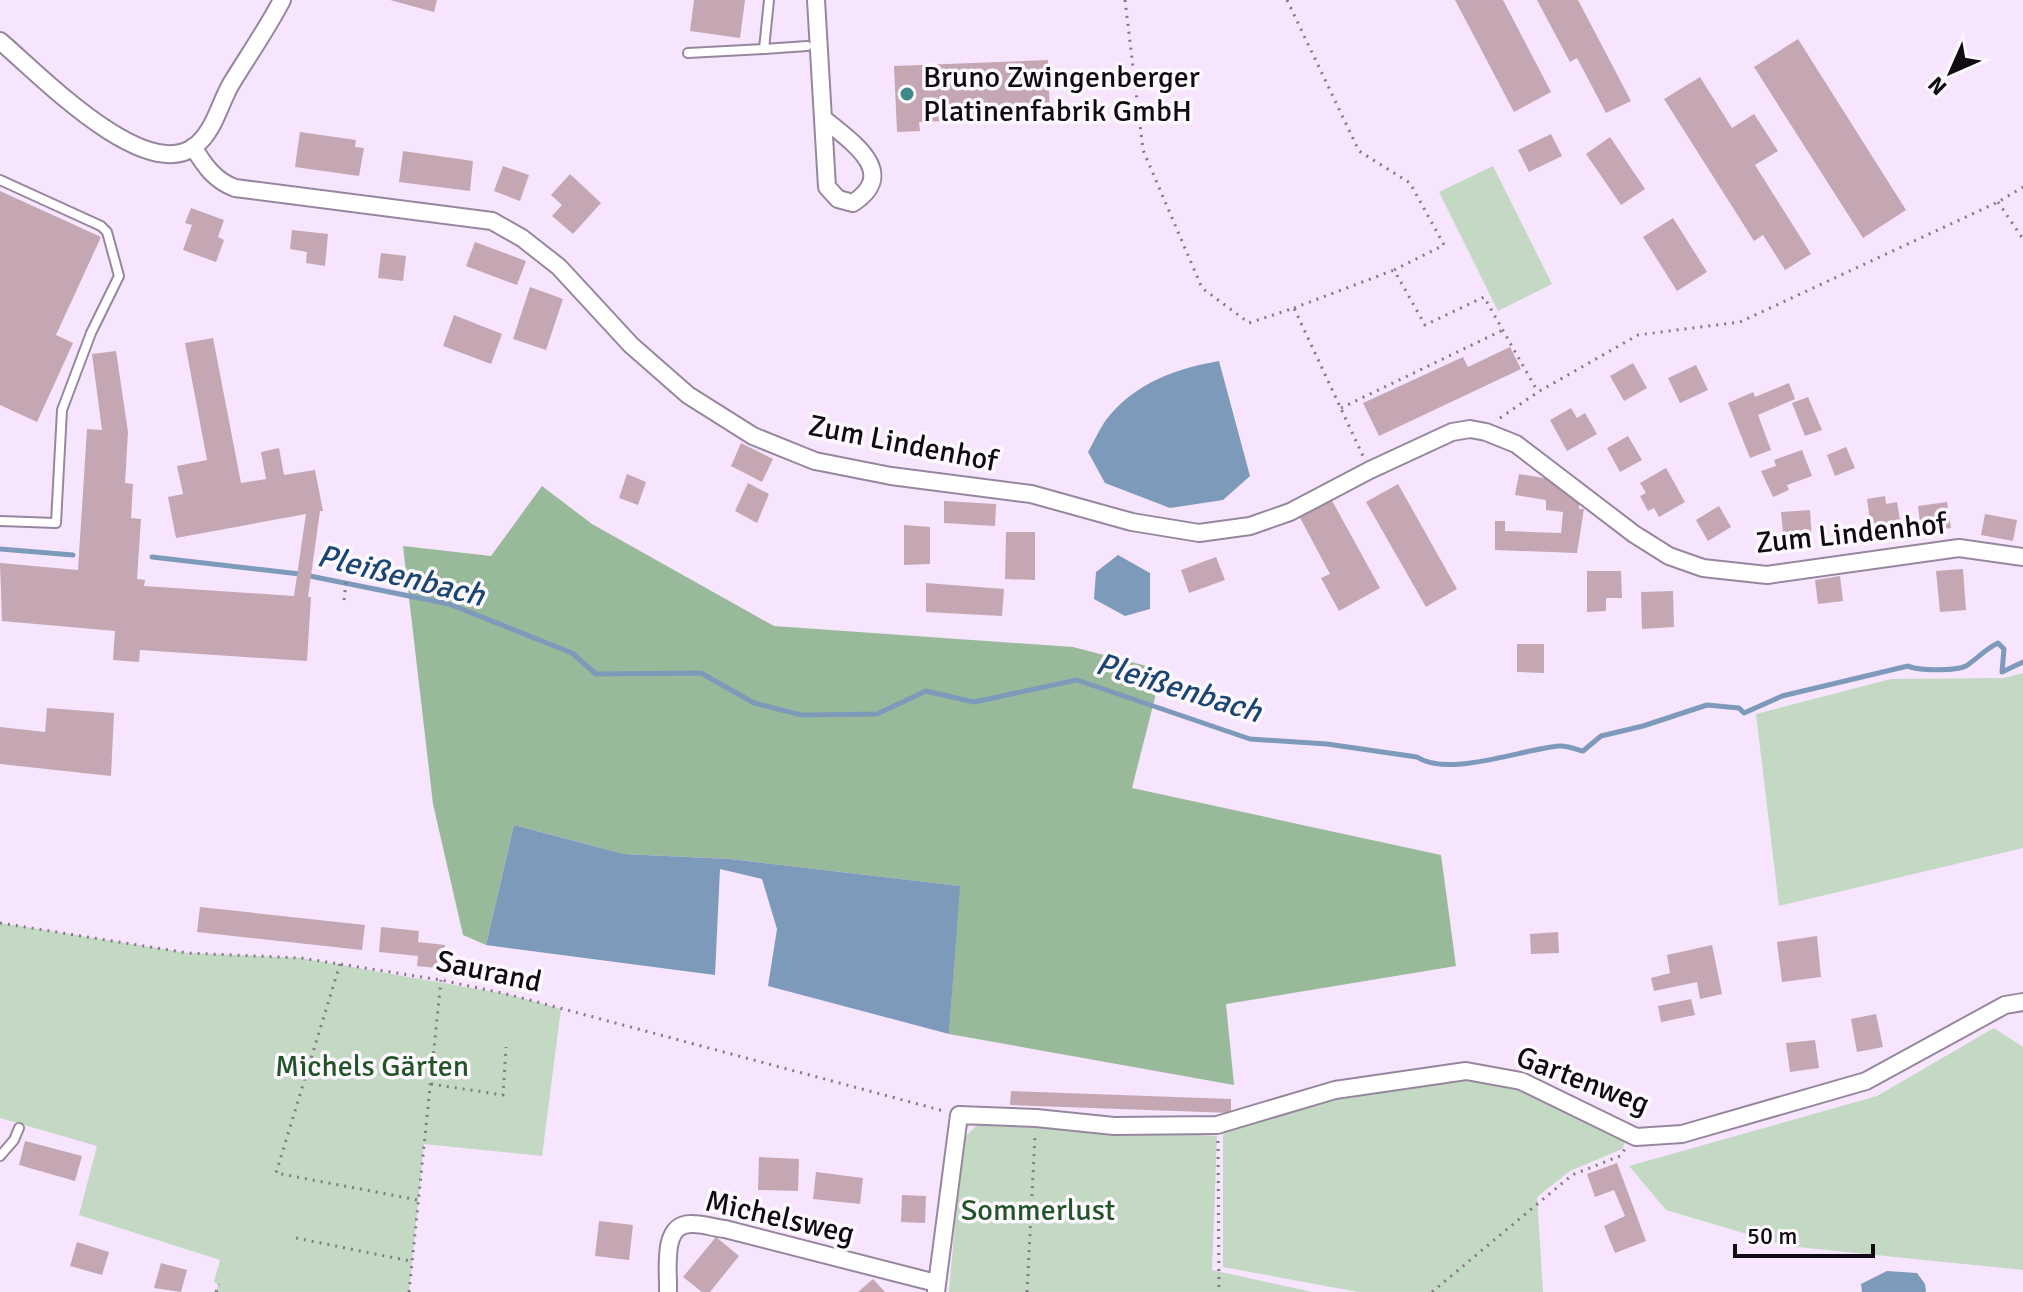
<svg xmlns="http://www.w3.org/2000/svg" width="2023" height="1292" font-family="Signika,sans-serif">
<rect width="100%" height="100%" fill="#f7e5fe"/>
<!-- green -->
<g fill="#c3d9c4">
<polygon points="1493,166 1552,284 1498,311 1439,192"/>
<polygon points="2023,673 2023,848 1779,906 1756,714 1891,679 2004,678"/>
<polygon points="0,923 188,953 301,958 511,995 561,1009 542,1156 424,1144 409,1292 216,1292 218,1284 214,1282 220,1260 79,1215 97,1146 0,1118"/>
<polygon points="1994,1028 2023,1047 2023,1270 1788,1246 1666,1210 1629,1166 1877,1096"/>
<polygon points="1470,1076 1523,1087 1626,1140 1622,1149 1570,1171 1537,1197 1543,1292 1358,1292 1223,1267 1223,1133 1335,1096"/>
<polygon points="978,1124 1217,1136 1212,1270 1312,1292 949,1292 962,1140"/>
</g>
<!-- forest -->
<polygon fill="#99ba9a" points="542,486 592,524 774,626 1073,647 1162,670 1132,788 1441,855 1456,966 1226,1004 1234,1085 949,1034 959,886 730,859 624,854 514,825 486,945 463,935 433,804 403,546 491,556"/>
<!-- water -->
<g fill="#7d9abb">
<path d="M1219,361L1250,476L1223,500L1170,508L1105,483L1088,452C1095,440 1101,425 1110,415C1138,382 1178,368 1219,361Z"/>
<polygon points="1118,555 1150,573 1150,609 1125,616 1094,599 1096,572"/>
<polygon points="514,825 624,854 730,859 960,886 949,1034 768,986 777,929 762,879 720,869 715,975 486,945"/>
<polygon points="1887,1271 1917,1273 1925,1284 1926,1292 1862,1292 1861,1284"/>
</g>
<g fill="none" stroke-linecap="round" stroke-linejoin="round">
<!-- stream -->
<g stroke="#7d9abb" stroke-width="5">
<polyline points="0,549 73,555"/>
<path d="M152,557L300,574L449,604L572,653L596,674L701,673L754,703L801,715L877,714L926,691L974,702L1077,680L1250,739L1327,744L1417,757C1449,778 1522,749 1559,746C1566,745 1575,749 1583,751L1601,736L1643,726L1707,705L1739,708L1744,713L1782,696L1908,666C1918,671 1956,671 1966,666C1978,658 1984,650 1998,643L2004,649L2002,672L2023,662"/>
</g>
</g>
<!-- building -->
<g fill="#c5a7b3">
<polygon points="390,0 437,0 434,12"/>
<polygon points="694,0 745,0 740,38 690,31"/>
<polygon points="1455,0 1503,0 1551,92 1514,112"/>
<polygon points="1537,0 1578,0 1631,101 1606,113 1577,58 1570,62"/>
<polygon points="1798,39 1906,210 1863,238 1754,67"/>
<polygon points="1048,60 1050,117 919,122 920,131 897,132 894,66"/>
<polygon points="1700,77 1732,128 1754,114 1778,151 1755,165 1811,254 1785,270 1763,235 1754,241 1664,99"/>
<polygon points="300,132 356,140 355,147 364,148 359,176 295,167"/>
<polygon points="1551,134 1562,156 1529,172 1518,150"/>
<polygon points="1610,137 1645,189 1621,205 1586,154"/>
<polygon points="403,151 473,161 470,191 399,182"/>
<polygon points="503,166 529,175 520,201 494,191"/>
<polygon points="570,174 601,203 573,234 552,216 562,205 551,195"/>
<polygon points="0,191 101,237 56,335 73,343 37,422 0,405"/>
<polygon points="191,208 224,220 218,237 224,240 216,262 183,250 192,225 185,223"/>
<polygon points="1673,218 1707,272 1677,291 1643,237"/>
<polygon points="292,230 328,234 325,266 306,263 307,252 290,249"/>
<polygon points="475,242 526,261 517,285 466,266"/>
<polygon points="381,253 406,256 403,281 378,278"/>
<polygon points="530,287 563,299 546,350 513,339"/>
<polygon points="454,315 502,334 491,364 443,346"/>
<polygon points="213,338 241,483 266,479 261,452 279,448 284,475 315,470 323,511 320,511 308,597 311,597 307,661 140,650 139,662 113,660 115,631 2,621 0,563 78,570 87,429 102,430 92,354 116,351 128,432 125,483 133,484 131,518 141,519 137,579 145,580 144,586 294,596 306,514 176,538 168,497 183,494 177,466 207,460 185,343"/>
<polygon points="1510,347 1521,369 1379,436 1363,403 1463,357 1468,367"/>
<polygon points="1633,363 1647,388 1624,401 1610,376"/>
<polygon points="1696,365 1708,390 1680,403 1668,378"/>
<polygon points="1789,383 1795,399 1758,415 1771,450 1750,458 1728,403 1753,392 1755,397"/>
<polygon points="1808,397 1822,430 1805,436 1792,403"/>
<polygon points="1571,408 1577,418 1585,413 1597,434 1567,451 1550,420"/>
<polygon points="1628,436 1642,460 1620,472 1607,448"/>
<polygon points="741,443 773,459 762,482 731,466"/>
<polygon points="1846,447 1855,468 1835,476 1827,455"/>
<polygon points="1802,450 1812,476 1787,485 1789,490 1773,497 1761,471 1776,466 1774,460"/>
<polygon points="1666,468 1685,502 1659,517 1654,508 1648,511 1640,496 1646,493 1640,483"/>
<polygon points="627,474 646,482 638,505 619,498"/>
<polygon points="1519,474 1550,479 1579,497 1579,509 1584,509 1577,553 1495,550 1495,521 1505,521 1505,531 1561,533 1563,512 1546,510 1546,500 1515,495"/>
<polygon points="748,483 769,494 757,523 735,511"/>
<polygon points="1398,484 1457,589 1426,607 1366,502"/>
<polygon points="1885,496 1886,504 1897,502 1901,526 1890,528 1891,538 1873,541 1867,499"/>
<polygon points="1330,497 1380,588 1339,611 1321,578 1330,574 1298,514"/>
<polygon points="944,501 996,504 995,526 944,523"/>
<polygon points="1947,502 1951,528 1921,532 1918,506"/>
<polygon points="1719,506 1731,527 1708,541 1696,520"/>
<polygon points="1810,510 1812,541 1784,543 1781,512"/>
<polygon points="1985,514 2017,520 2013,541 1981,535"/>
<polygon points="904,525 930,527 930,564 904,565"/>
<polygon points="1006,532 1035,532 1035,580 1005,579"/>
<polygon points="1216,557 1225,580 1189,593 1181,570"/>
<polygon points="1963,569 1966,610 1940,612 1936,571"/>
<polygon points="1587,571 1621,571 1622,598 1606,598 1606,611 1587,612"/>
<polygon points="1840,576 1843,601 1818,604 1815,580"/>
<polygon points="926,583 1004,589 1002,616 926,612"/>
<polygon points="1673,591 1674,627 1642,629 1641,592"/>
<polygon points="1517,644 1544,644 1544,673 1517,672"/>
<polygon points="47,708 114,713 111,776 0,764 0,727 45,732"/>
<polygon points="200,907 365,925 362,950 197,932"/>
<polygon points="381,927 419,931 418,942 445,945 445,954 456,955 455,970 417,966 418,956 379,952"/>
<polygon points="1558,932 1559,953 1531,954 1530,934"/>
<polygon points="1817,936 1821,977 1782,982 1777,942"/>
<polygon points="1712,945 1722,994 1700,999 1697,982 1654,991 1651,978 1670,973 1667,955"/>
<polygon points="1691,999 1695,1015 1661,1022 1658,1006"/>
<polygon points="1876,1014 1883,1047 1857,1052 1851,1019"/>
<polygon points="1815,1040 1819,1068 1790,1072 1786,1043"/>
<polygon points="1011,1091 1231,1099 1231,1113 1010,1105"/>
<polygon points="25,1141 82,1156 75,1181 19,1165"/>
<polygon points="759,1157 799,1159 798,1191 758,1190"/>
<polygon points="1617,1163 1646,1241 1615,1253 1604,1226 1625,1216 1614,1190 1595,1197 1587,1174"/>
<polygon points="816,1172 863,1178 860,1204 813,1199"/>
<polygon points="902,1195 926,1196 925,1223 901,1222"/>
<polygon points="599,1221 633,1225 629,1260 595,1256"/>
<polygon points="716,1237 739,1256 710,1292 702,1292 683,1277"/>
<polygon points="77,1242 109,1252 102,1275 70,1266"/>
<polygon points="161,1263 187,1270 181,1292 154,1288"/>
<polygon points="873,1279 885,1292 858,1292"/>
</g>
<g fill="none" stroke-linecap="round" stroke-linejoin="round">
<!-- lane casing -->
<g stroke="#97879e" stroke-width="12">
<g id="lane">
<polyline points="769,0 764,49 807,46"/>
<polyline points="688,53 764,49"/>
<polyline points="0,180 101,226 107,232 119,276 91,333 62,410 56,523 0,521"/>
<polyline points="0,1156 14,1140 19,1128"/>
</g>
</g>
<!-- street casing -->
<g stroke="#97879e" stroke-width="20">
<g id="street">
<path d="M816,0L827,187L838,199L853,203C900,172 850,141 823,118"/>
<path d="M0,41C38,73 143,183 194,147C214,132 219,105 231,84C248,56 267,29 282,0"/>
<path d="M193,147C205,166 214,180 235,188L492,221L522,238L559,267L631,345L688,395L753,436L815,461L891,476L1031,494L1132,522L1199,533L1250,526L1290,512L1370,470L1452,432L1470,429L1486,432L1516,444L1634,534L1669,556L1703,568L1767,575L1959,548L2023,557"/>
<path d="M668,1292C669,1271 660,1222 693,1224C704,1224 714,1228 725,1229L936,1283"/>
<polyline points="936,1292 959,1115 1036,1118 1114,1126 1217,1125 1335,1090 1466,1071 1521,1081 1636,1137 1682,1134 1866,1081 2005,1005 2023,1002"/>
</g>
</g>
<!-- path -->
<g stroke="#847888" stroke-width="3" stroke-dasharray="2 6" stroke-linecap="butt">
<polyline points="1125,0 1143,150 1202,288 1249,323 1294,308 1363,456"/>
<polyline points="1287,0 1359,151 1410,183 1444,245 1394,270 1425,325 1484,297 1538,392"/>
<polyline points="1998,202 2023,239"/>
<polyline points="1294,308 1394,270"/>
<polyline points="1341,408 1503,330"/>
<polyline points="1500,418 1538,392 1638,335 1740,322 1998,202 2023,187"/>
<polyline points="344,600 347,574"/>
<polyline points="0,923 188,953 301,958 441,980 511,995 944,1111"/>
<polyline points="340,964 276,1173 418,1200"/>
<polyline points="431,1084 503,1095 506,1047"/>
<polyline points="1218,1141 1219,1292"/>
<polyline points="296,1238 410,1261"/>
<polyline points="216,1292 219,1284"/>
<polyline points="409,1292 441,980"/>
<polyline points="1027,1292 1035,1136"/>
<polyline points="1432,1292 1572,1175 1620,1156 1625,1149"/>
</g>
<!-- lane -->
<use href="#lane" stroke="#fff" stroke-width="8"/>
<!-- street -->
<use href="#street" stroke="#fff" stroke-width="16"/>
</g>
<!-- markers -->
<circle fill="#3f8888" stroke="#fcf8fd" stroke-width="3" cx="907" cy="94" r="8"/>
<g text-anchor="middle" stroke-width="7" stroke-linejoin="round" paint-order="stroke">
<!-- poi labels -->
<g font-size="30" fill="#100a12" stroke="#fcf8fd" text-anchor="start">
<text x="923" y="87">Bruno Zwingenberger<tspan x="923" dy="34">Platinenfabrik GmbH</tspan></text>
</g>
<!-- street labels -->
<g font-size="30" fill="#100a12" stroke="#fcf8fd">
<text transform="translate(903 443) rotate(11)" y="10">Zum Lindenhof</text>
<text transform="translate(1851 533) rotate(-6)" y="10">Zum Lindenhof</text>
<text transform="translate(489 971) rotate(12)" y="10">Saurand</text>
<text transform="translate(1583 1080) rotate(21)" y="10">Gartenweg</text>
<text transform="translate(780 1217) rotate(13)" y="10">Michelsweg</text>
</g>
<!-- park labels -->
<g font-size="30" fill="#235429" stroke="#fcf8fd">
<text x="372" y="1076">Michels Gärten</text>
<text x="1038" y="1220">Sommerlust</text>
</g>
<!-- water labels -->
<g font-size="32" font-style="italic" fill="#1a4671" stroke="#fcf8fd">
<text transform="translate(401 575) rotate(14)" y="11">Pleißenbach</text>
<text transform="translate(1179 687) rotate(17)" y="11">Pleißenbach</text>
</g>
</g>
<!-- north arrow -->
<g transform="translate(1951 72) rotate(225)" stroke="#fcf8fd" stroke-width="6" paint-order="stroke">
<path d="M0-6L14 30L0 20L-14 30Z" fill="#100a12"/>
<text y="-12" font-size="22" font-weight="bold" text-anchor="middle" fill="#100a12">N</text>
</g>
<!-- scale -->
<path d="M1735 1244v12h138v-12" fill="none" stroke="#100a12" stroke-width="4"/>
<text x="1747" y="1244" font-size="24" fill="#100a12" stroke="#fcf8fd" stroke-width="6" paint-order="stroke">50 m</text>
</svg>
